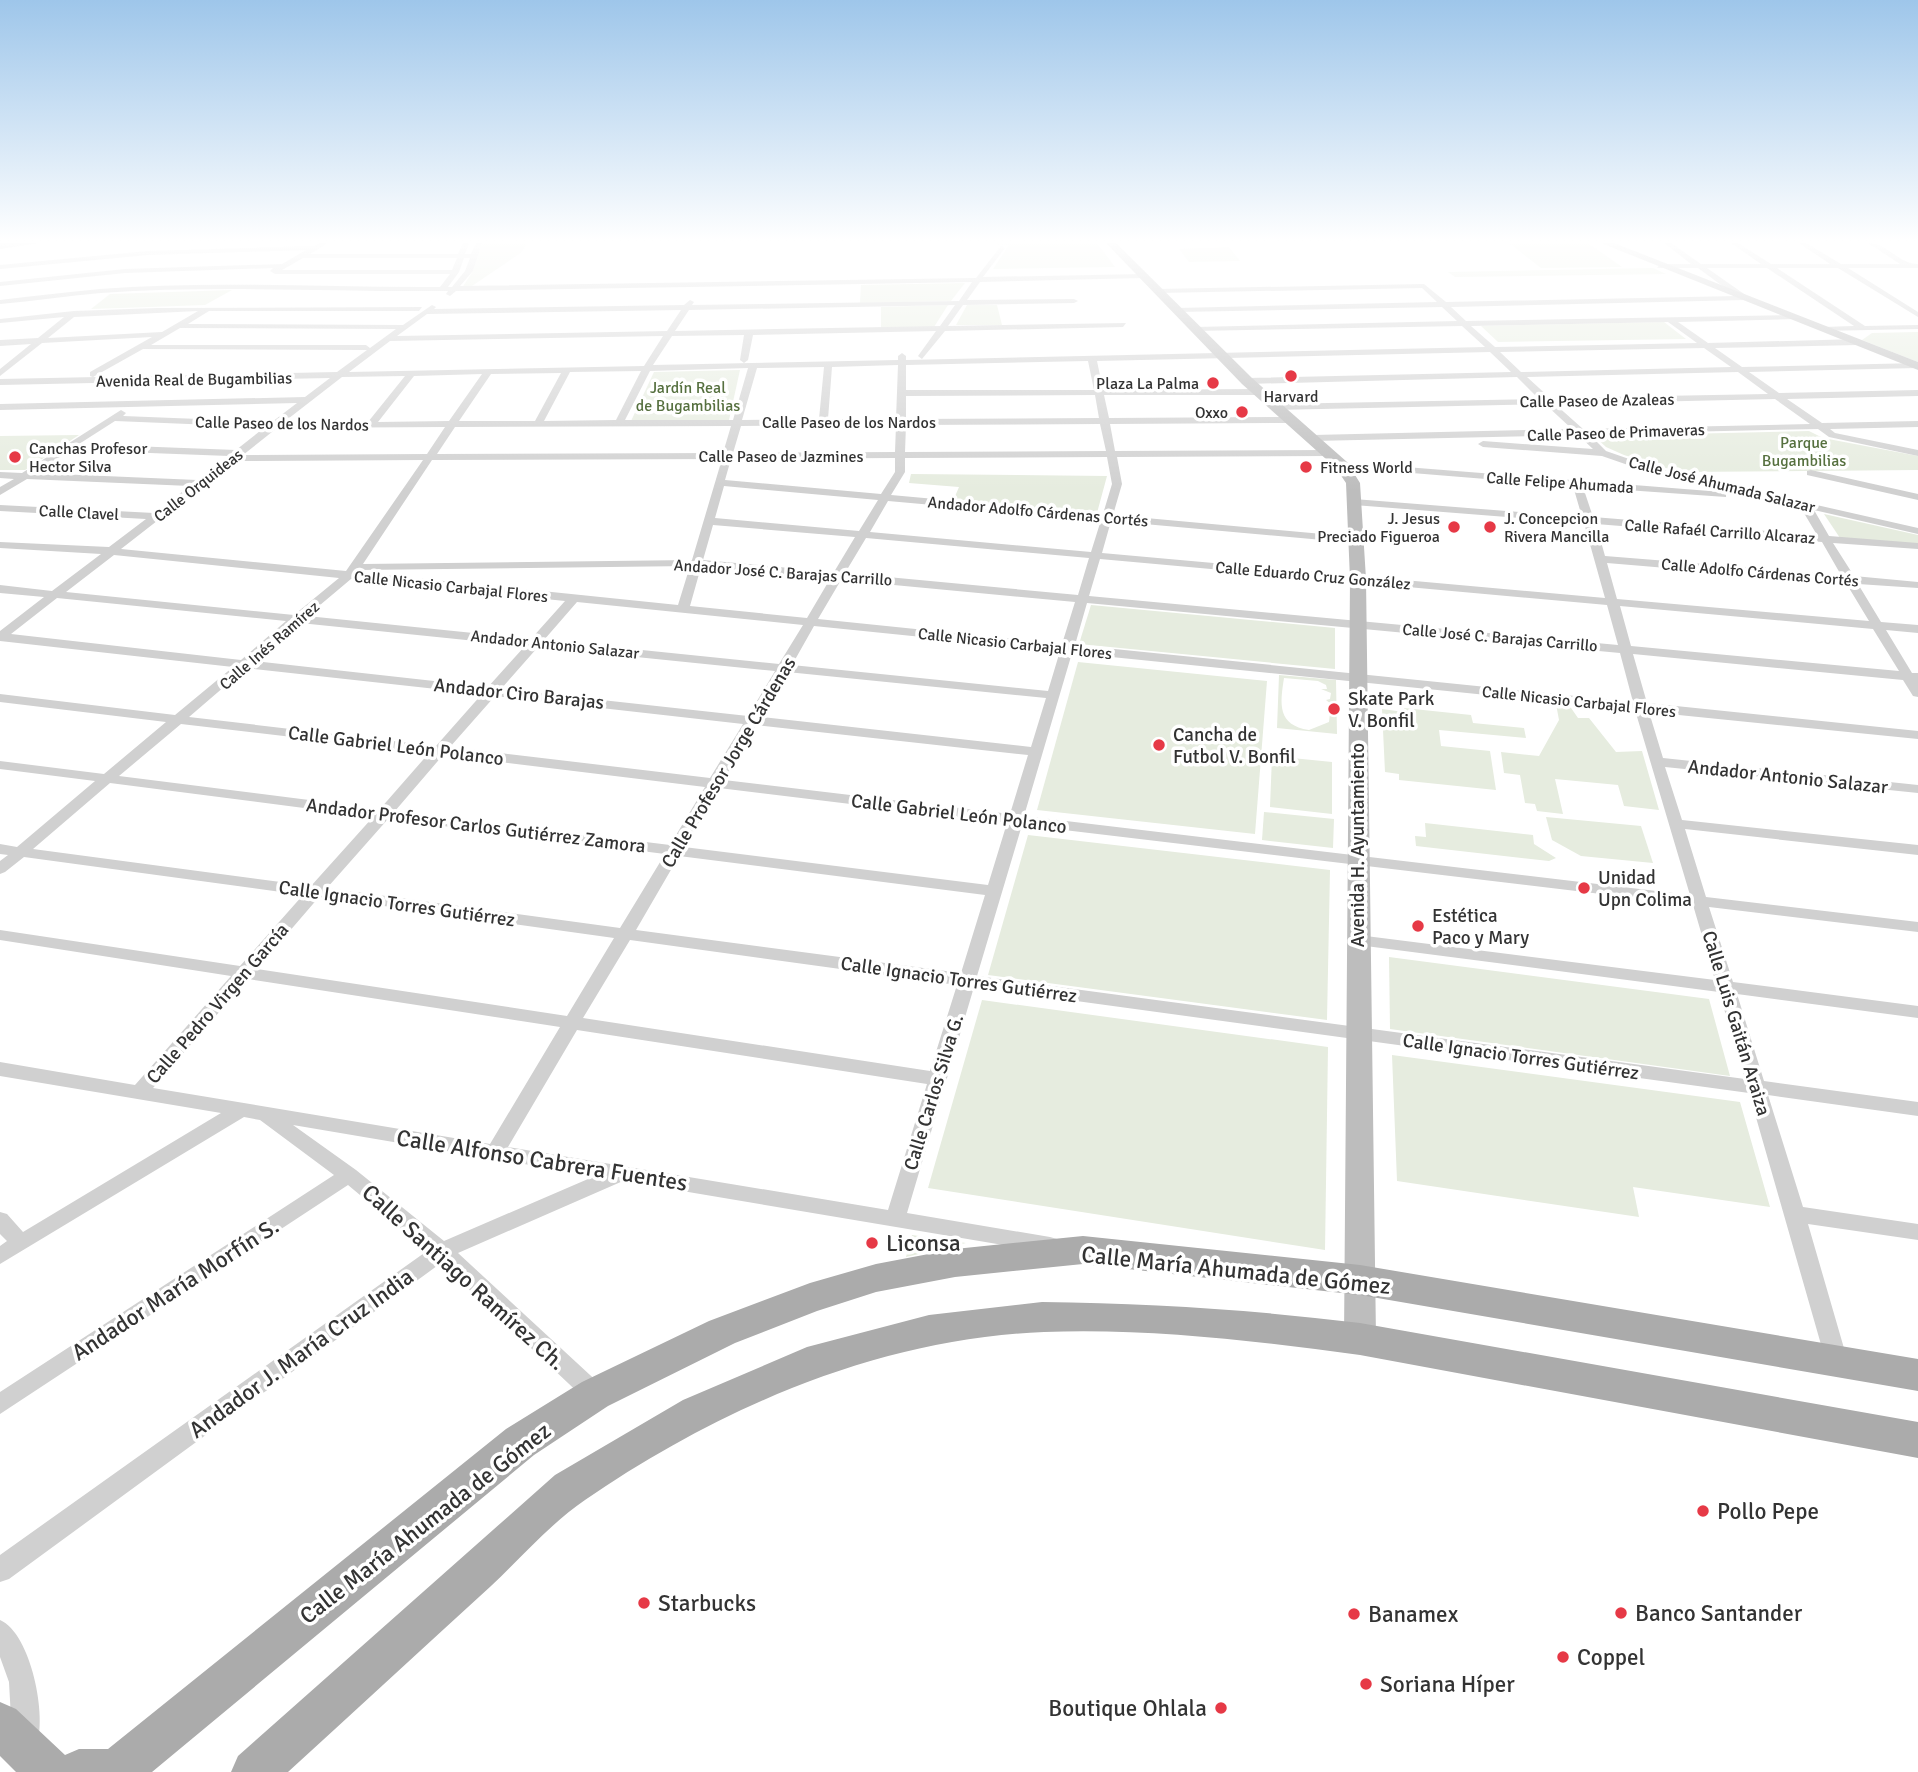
<svg xmlns="http://www.w3.org/2000/svg" width="1918" height="1772" font-family="Signika,sans-serif">
<rect width="100%" height="100%" fill="#fff"/>
<!-- green -->
<g fill="#e6ecdf" fill-rule="evenodd">
<polygon points="482,243 527,243 522,252 469,288 462,288 473,271"/>
<polygon points="979,243 1097,243 1115,267 993,269 1009,245"/>
<polygon points="1509,243 1588,243 1622,267 1541,268"/>
<polygon points="1229,247 1240,261 1189,262 1179,249"/>
<polygon points="1653,268 1666,274 1455,277 1448,272"/>
<polygon points="965,283 951,301 860,303 861,285"/>
<polygon points="232,290 205,305 91,309 110,294"/>
<polygon points="948,305 934,327 881,328 881,307"/>
<polygon points="967,305 997,305 1002,325 956,325"/>
<polygon points="1664,322 1686,339 1498,342 1481,326"/>
<polygon points="1918,332 1918,362 1862,340 1872,333"/>
<polygon points="740,370 729,420 631,421 654,372"/>
<polygon points="1809,431 1823,438 1918,456 1918,470 1679,472 1624,455 1606,447 1594,436"/>
<polygon points="79,435 25,470 0,470 0,436"/>
<polygon points="911,474 1107,476 1097,513 953,501 959,487 909,483"/>
<polygon points="1824,514 1918,535 1918,544 1840,538"/>
<polygon points="1091,605 1335,628 1335,669 1079,644"/>
<polygon points="1078,662 1267,681 1255,834 1037,810"/>
<path d="M1279,675L1336,680L1337,734L1277,728ZM1284,678L1318,681L1326,685L1327,689H1321L1331,693L1330,699L1326,700L1331,704L1329,722L1309,730C1277,725 1280,704 1284,678Z"/>
<polygon points="1556,704 1569,705 1578,718 1589,718 1616,752 1642,751 1659,810 1624,806 1618,785 1555,779 1563,814 1537,811 1535,804 1525,803 1520,775 1504,773 1501,752 1539,756 1559,720"/>
<polygon points="1404,708 1471,715 1473,723 1524,728 1526,738 1439,730 1441,746 1490,751 1496,790 1399,780 1399,774 1385,772 1382,709 1404,712"/>
<polygon points="1272,756 1332,762 1332,814 1270,807"/>
<polygon points="1264,812 1334,819 1333,848 1262,840"/>
<polygon points="1546,817 1641,826 1653,863 1581,856 1552,840"/>
<polygon points="1425,823 1533,835 1534,844 1556,858 1549,861 1416,846 1415,836 1426,837"/>
<polygon points="1028,835 1330,870 1327,1020 988,975"/>
<polygon points="1389,957 1709,999 1730,1076 1390,1029"/>
<polygon points="982,1000 1328,1047 1325,1250 928,1188"/>
<polygon points="1392,1055 1740,1102 1770,1207 1633,1187 1639,1217 1397,1181"/>
<polygon points="912,1235 966,1243 906,1257"/>
</g>
<g fill="none" stroke-linecap="round" stroke-linejoin="round">
<!-- street -->
<g fill="#d0d0d0" fill-rule="evenodd">
<path d="M320,243H328L310,254H458L463,243H469L465,254H471L476,243H482L473,271L460,286L976,278L1001,246L1005,248L983,277L1143,274L1147,276L1143,278L980,282L967,300L1074,299L1078,301L1074,303L963,305L948,326L1126,323L1123,327L945,331L922,359L918,356L936,331L753,335L748,360L744,363L740,360L744,335L672,336L653,365L898,360V356L902,353L906,356V360L1485,347L1462,326L1195,331L1191,329L1195,327L1457,321L1442,307L1177,312L1173,310L1177,308L1437,302L1422,288L1158,293L1154,291L1158,289L1424,284L1446,302L1736,296L1698,268H1657L1660,264H1691L1664,243H1671L1701,264H1761L1731,243H1738L1771,264H1830L1799,243H1806L1841,264H1900L1868,243C1887,243 1899,264 1918,264V268H1848L1918,312V317L1838,268H1777L1865,326L1918,325V329L1820,331L1823,327L1854,326L1767,268H1707L1747,296L1744,300L1451,307L1466,321L1792,315L1795,319L1678,322L1708,343L1858,339L1862,342L1858,345L1715,348L1742,367L1918,363L1917,368L1749,372L1779,393L1918,390V396L1787,399L1822,423L1918,421V427L1830,429L1835,433L1918,450V456L1829,437L1818,429L1589,434L1606,451L1658,469L1918,528V534L1814,510L1829,536L1918,543V549L1833,543L1854,576L1918,582V588L1858,584L1881,622L1918,625V633L1886,630L1912,673H1918V697L1913,696L1903,680L1633,654L1647,703L1918,731V739L1649,712L1663,758L1918,785V793L1665,767L1682,820L1918,845V855L1685,829L1706,897L1918,922V932L1709,907L1733,982L1918,1006V1018L1737,994L1764,1081L1918,1102V1116L1768,1095L1803,1207L1918,1224V1240L1808,1224L1848,1362L1845,1369L1837,1372L1829,1369L1826,1362L1749,1093L974,987L907,1213L1050,1237L1057,1239L1060,1245L1057,1251L1050,1253L623,1181L458,1253L603,1387L606,1394L603,1401L595,1404L587,1401L441,1263L9,1579L0,1582V1555L427,1251L348,1185L0,1414V1392L334,1175L260,1120L244,1117L0,1264V1246L7,1241L0,1234V1212L7,1214L23,1232L221,1113L0,1076V1062L135,1085L231,976L0,940V930L240,966L303,895L24,857L5,872L0,874V861L8,855L0,854V844L17,847L95,781L0,769V761L104,774L166,722L0,702V694L175,715L233,667L0,641V631L44,597L0,593V585L52,591L101,554L0,548V542L109,547L146,519L0,511V505L154,513L190,486L27,479L0,495V487L14,479L0,478V472L22,473L121,410L126,413L123,416L272,422L297,403L0,410V404L305,397L330,378L0,385V379L337,372L367,350L143,349L93,377L90,376V372L152,337L42,343L0,376V369L31,344L0,346V340L38,338L64,317L0,323V319L74,311L157,308L422,307L419,311H209L188,324L403,325L432,305L436,307L434,309L684,305L690,300L694,302L692,305L959,301L972,282L456,291L450,296L446,294L448,291C333,292 216,285 101,293C67,296 34,301 0,304V300C33,296 67,292 100,289C213,280 327,288 440,287L450,274H275L270,271L273,268L125,273L0,286V282L125,269L282,264L306,250L148,255L0,269V265L148,251L314,246ZM303,258H457L452,270H282ZM464,258H470L465,271L452,287H448L459,272ZM955,305L940,326L675,331L689,310ZM681,310L667,331L397,336L427,314ZM198,311L162,332L48,338L74,317ZM1668,322L1697,343L1495,347L1471,326ZM180,328L396,329L370,348L366,345H151ZM663,336L644,366L349,372L390,341ZM1704,348L1731,367L1521,372L1500,352ZM1490,352L1511,372L1247,378L1243,381L1247,384L1517,377L1539,399L1275,404L1270,407L1275,410L1545,404L1572,429L1313,435L1308,438L1313,441L1578,435L1593,449L1483,441L1478,444L1483,447L1602,456L1651,473L1801,508L1817,535L1593,517L1583,487L1726,497V493L1722,492L1342,462L1337,465L1338,467L1573,486L1582,517L1354,499L1349,502L1354,505L1584,523L1605,598L1102,553L1111,521L1356,543L1362,540L1356,537L1113,515L1122,484L1117,457L1329,456L1334,453L1329,450L1115,451L1110,424L1291,423L1296,420L1291,417L1109,418L1104,395H1258L1263,392L1258,389L1103,390L1097,361ZM1088,361L1094,390H906V365ZM898,365L896,419H828L832,367ZM824,367L819,419L742,420L757,368ZM748,368L733,420H625L650,371ZM641,371L616,420L544,421L570,372ZM1738,372L1768,394L1550,398L1527,377ZM561,373L535,421H459L491,374ZM482,374L449,421L378,422L414,376ZM405,376L368,422H284L342,377ZM1095,395L1099,418L906,419V396ZM1775,399L1810,424L1583,429L1555,404ZM115,421L265,427L236,450L79,444ZM1100,424L1106,451L905,452L906,425ZM896,425L895,452L733,453L741,426ZM731,426L723,453L437,454L455,427ZM445,427L427,454L243,455L277,428ZM71,450L229,456L197,480L35,473ZM1107,457L1112,484L1103,514L891,495L905,472V458ZM895,458V472L881,494L725,480L731,459ZM722,459L692,560L363,564L432,460ZM423,460L346,571L121,549L234,461ZM724,486L878,500L859,531L715,518ZM888,501L1101,520L1091,552L870,532ZM1596,524L1822,542L1841,575L1605,556ZM713,525L855,537L834,572L703,560ZM866,538L1089,558L1078,595L845,573ZM114,555L339,578L294,615L66,592ZM1100,559L1607,605L1618,645L1089,596ZM1607,563L1846,583L1869,621L1617,599ZM690,566L678,605L356,572L358,570ZM701,567L830,579L807,618L690,606ZM351,579L565,601L531,639L307,616ZM841,580L1075,602L1062,644L818,619ZM57,598L286,621L241,660L11,634ZM577,602L803,625L779,664L544,640ZM1087,603L1620,653L1633,702L1075,645ZM1620,606L1873,629L1899,671L1631,646ZM300,623L525,646L488,687L254,661ZM814,626L1060,651L1048,691L792,665ZM538,647L775,671L748,716L501,689ZM1072,653L1635,710L1690,895L1024,816ZM246,668L482,694L436,746L189,717ZM787,672L1046,698L1031,747L761,717ZM495,696L743,724L710,778L450,747ZM181,724L429,753L380,809L119,776ZM756,725L1028,755L1010,814L724,780ZM443,755L705,787L670,845L395,811ZM110,783L373,817L311,886L33,849ZM719,788L1007,823L988,885L684,847ZM388,819L665,854L620,928L327,888ZM1022,825L1693,905L1715,980L1358,935L1350,940L1358,945L1719,992L1745,1079L977,976ZM679,856L985,895L961,973L636,930ZM319,897L614,938L567,1016L257,969ZM630,940L957,985L930,1071L583,1018ZM248,979L560,1027L490,1144L153,1088ZM577,1030L927,1084L888,1210L508,1147ZM293,1125L595,1176L444,1241L356,1170Z"/>
<polygon points="1811,470 1918,494 1918,500 1807,475 1807,471"/>
<path d="M0,1620C31,1633 48,1718 36,1747L26,1751L16,1747L12,1737L9,1682L0,1657Z"/>
</g>
<!-- secondary -->
<g fill="#bdbdbd" fill-rule="evenodd">
<polygon points="0,243 39,243 0,249"/>
<polygon points="1106,243 1116,243 1252,378 1347,462 1360,483 1366,579 1376,1339 1371,1349 1360,1353 1349,1349 1344,1339 1350,579 1346,483 1336,468 1242,384"/>
<polygon points="1601,243 1614,243 1918,362 1918,370"/>
</g>
<!-- primary -->
<g fill="#ababab" fill-rule="evenodd">
<polygon points="1083,1236 1360,1265 1918,1359 1918,1391 1360,1295 1083,1264 955,1277 876,1292 817,1311 735,1343 608,1406 534,1455 152,1772 16,1772 0,1756 0,1702 16,1709 65,1755 79,1749 108,1749 506,1429 582,1382 709,1321 810,1283 876,1264 955,1249"/>
<path d="M1042,1302C1149,1303 1254,1310 1360,1323L1918,1422V1458L1360,1355C1256,1341 1149,1328 1044,1332C878,1339 721,1407 585,1500C551,1523 521,1558 491,1586C423,1648 356,1710 288,1772H231L238,1756L555,1475L683,1400L807,1347L929,1315Z"/>
</g>
</g>
<!-- sky -->
<linearGradient id="sky" x2="0" y2="1"><stop stop-color="#9ec6ea"/><stop offset="0.49" stop-color="#fff"/><stop offset="1" stop-color="#fff" stop-opacity="0"/></linearGradient>
<rect width="1918" height="491" fill="url(#sky)"/>
<!-- markers -->
<g fill="#e63946" stroke="#fff" stroke-width="2.5">
<circle cx="1291" cy="376" r="7"/>
<circle cx="1213" cy="383" r="7"/>
<circle cx="1242" cy="412" r="7"/>
<circle cx="15" cy="457" r="7"/>
<circle cx="1306" cy="467" r="7"/>
<circle cx="1454" cy="527" r="7"/>
<circle cx="1490" cy="527" r="7"/>
<circle cx="1334" cy="709" r="7"/>
<circle cx="1159" cy="745" r="7"/>
<circle cx="1584" cy="888" r="7"/>
<circle cx="1418" cy="926" r="7"/>
<circle cx="872" cy="1243" r="7"/>
<circle cx="1703" cy="1511" r="7"/>
<circle cx="644" cy="1603" r="7"/>
<circle cx="1621" cy="1613" r="7"/>
<circle cx="1354" cy="1614" r="7"/>
<circle cx="1563" cy="1657" r="7"/>
<circle cx="1366" cy="1684" r="7"/>
<circle cx="1221" cy="1708" r="7"/>
</g>
<g text-anchor="middle" stroke-width="7" stroke-linejoin="round" paint-order="stroke">
<!-- far-street labels -->
<g font-size="16" fill="#333" stroke="#fff">
<text transform="translate(194 379) rotate(-1)" y="6">Avenida Real de Bugambilias</text>
<text transform="translate(1597 400) rotate(-1)" y="6">Calle Paseo de Azaleas</text>
<text x="849" y="428">Calle Paseo de los Nardos</text>
<text transform="translate(282 423) rotate(1)" y="6">Calle Paseo de los Nardos</text>
<text transform="translate(1616 432) rotate(-2)" y="6">Calle Paseo de Primaveras</text>
<text x="781" y="462">Calle Paseo de Jazmines</text>
<text transform="translate(1560 482) rotate(4)" y="6">Calle Felipe Ahumada</text>
<text transform="translate(1722 484) rotate(14)" y="6">Calle José Ahumada Salazar</text>
<text transform="translate(198 485) rotate(-38)" y="6">Calle Orquideas</text>
<text transform="translate(1038 511) rotate(5)" y="6">Andador Adolfo Cárdenas Cortés</text>
<text transform="translate(79 512) rotate(3)" y="6">Calle Clavel</text>
<text transform="translate(1720 531) rotate(4)" y="6">Calle Rafaél Carrillo Alcaraz</text>
<text transform="translate(783 572) rotate(4)" y="6">Andador José C. Barajas Carrillo</text>
<text transform="translate(1760 572) rotate(5)" y="6">Calle Adolfo Cárdenas Cortés</text>
<text transform="translate(1313 575) rotate(5)" y="6">Calle Eduardo Cruz González</text>
<text transform="translate(451 586) rotate(6)" y="6">Calle Nicasio Carbajal Flores</text>
<text transform="translate(1500 637) rotate(5)" y="6">Calle José C. Barajas Carrillo</text>
<text transform="translate(1015 643) rotate(6)" y="6">Calle Nicasio Carbajal Flores</text>
<text transform="translate(555 644) rotate(6)" y="6">Andador Antonio Salazar</text>
<text transform="translate(269 645) rotate(-41)" y="6">Calle Inés Ramírez</text>
<text transform="translate(1579 701) rotate(6)" y="6">Calle Nicasio Carbajal Flores</text>
</g>
<!-- far-poi labels -->
<g font-size="16" fill="#333" stroke="#fff" text-anchor="end">
<text x="1199" y="389">Plaza La Palma</text>
<text x="1291" y="402" text-anchor="middle">Harvard</text>
<text x="1228" y="418">Oxxo</text>
<text x="29" y="454" text-anchor="start">Canchas Profesor<tspan x="29" dy="18">Hector Silva</tspan></text>
<text x="1320" y="473" text-anchor="start">Fitness World</text>
<text x="1440" y="524">J. Jesus<tspan x="1440" dy="18">Preciado Figueroa</tspan></text>
<text x="1504" y="524" text-anchor="start">J. Concepcion<tspan x="1504" dy="18">Rivera Mancilla</tspan></text>
</g>
<!-- far-park labels -->
<g font-size="16" fill="#56703f" stroke="#fff">
<text x="688" y="393">Jardín Real<tspan x="688" dy="18">de Bugambilias</tspan></text>
<text x="1804" y="448">Parque<tspan x="1804" dy="18">Bugambilias</tspan></text>
</g>
<!-- street labels -->
<g font-size="19" fill="#333" stroke="#fff">
<text transform="translate(519 693) rotate(6)" y="7">Andador Ciro Barajas</text>
<text transform="translate(396 745) rotate(7)" y="7">Calle Gabriel León Polanco</text>
<text transform="translate(728 762) rotate(-59)" y="7">Calle Profesor Jorge Cárdenas</text>
<text transform="translate(1788 776) rotate(6)" y="7">Andador Antonio Salazar</text>
<text transform="translate(959 813) rotate(7)" y="7">Calle Gabriel León Polanco</text>
<text transform="translate(476 825) rotate(7)" y="7">Andador Profesor Carlos Gutiérrez Zamora</text>
<text transform="translate(1357 845) rotate(-90)" y="7">Avenida H. Ayuntamiento</text>
<text transform="translate(397 903) rotate(8)" y="7">Calle Ignacio Torres Gutiérrez</text>
<text transform="translate(959 979) rotate(8)" y="7">Calle Ignacio Torres Gutiérrez</text>
<text transform="translate(217 1003) rotate(-49)" y="7">Calle Pedro Virgen García</text>
<text transform="translate(1737 1023) rotate(73)" y="7">Calle Luis Gaitán Araiza</text>
<text transform="translate(1521 1056) rotate(8)" y="7">Calle Ignacio Torres Gutiérrez</text>
<text transform="translate(933 1092) rotate(-73)" y="7">Calle Carlos Silva G.</text>
</g>
<!-- poi labels -->
<g font-size="19" fill="#333" stroke="#fff" text-anchor="start">
<text x="1348" y="705">Skate Park<tspan x="1348" dy="22">V. Bonfil</tspan></text>
<text x="1173" y="741">Cancha de<tspan x="1173" dy="22">Futbol V. Bonfil</tspan></text>
<text x="1598" y="884">Unidad<tspan x="1598" dy="22">Upn Colima</tspan></text>
<text x="1432" y="922">Estética<tspan x="1432" dy="22">Paco y Mary</tspan></text>
</g>
<!-- near-street labels -->
<g font-size="23" fill="#333" stroke="#fff">
<text transform="translate(542 1160) rotate(9)" y="8">Calle Alfonso Cabrera Fuentes</text>
<text transform="translate(1236 1270) rotate(6)" y="8">Calle María Ahumada de Gómez</text>
<text transform="translate(464 1277) rotate(42)" y="8">Calle Santiago Ramírez Ch.</text>
<text transform="translate(175 1289) rotate(-33)" y="8">Andador María Morfín S.</text>
<text transform="translate(301 1353) rotate(-36)" y="8">Andador J. María Cruz India</text>
<text transform="translate(425 1523) rotate(-38)" y="8">Calle María Ahumada de Gómez</text>
</g>
<!-- near-poi labels -->
<g font-size="23" fill="#333" stroke="#fff" text-anchor="start">
<text x="886" y="1251">Liconsa</text>
<text x="1717" y="1519">Pollo Pepe</text>
<text x="658" y="1611">Starbucks</text>
<text x="1635" y="1621">Banco Santander</text>
<text x="1368" y="1622">Banamex</text>
<text x="1577" y="1665">Coppel</text>
<text x="1380" y="1692">Soriana Híper</text>
<text x="1207" y="1716" text-anchor="end">Boutique Ohlala</text>
</g>
</g>
</svg>
